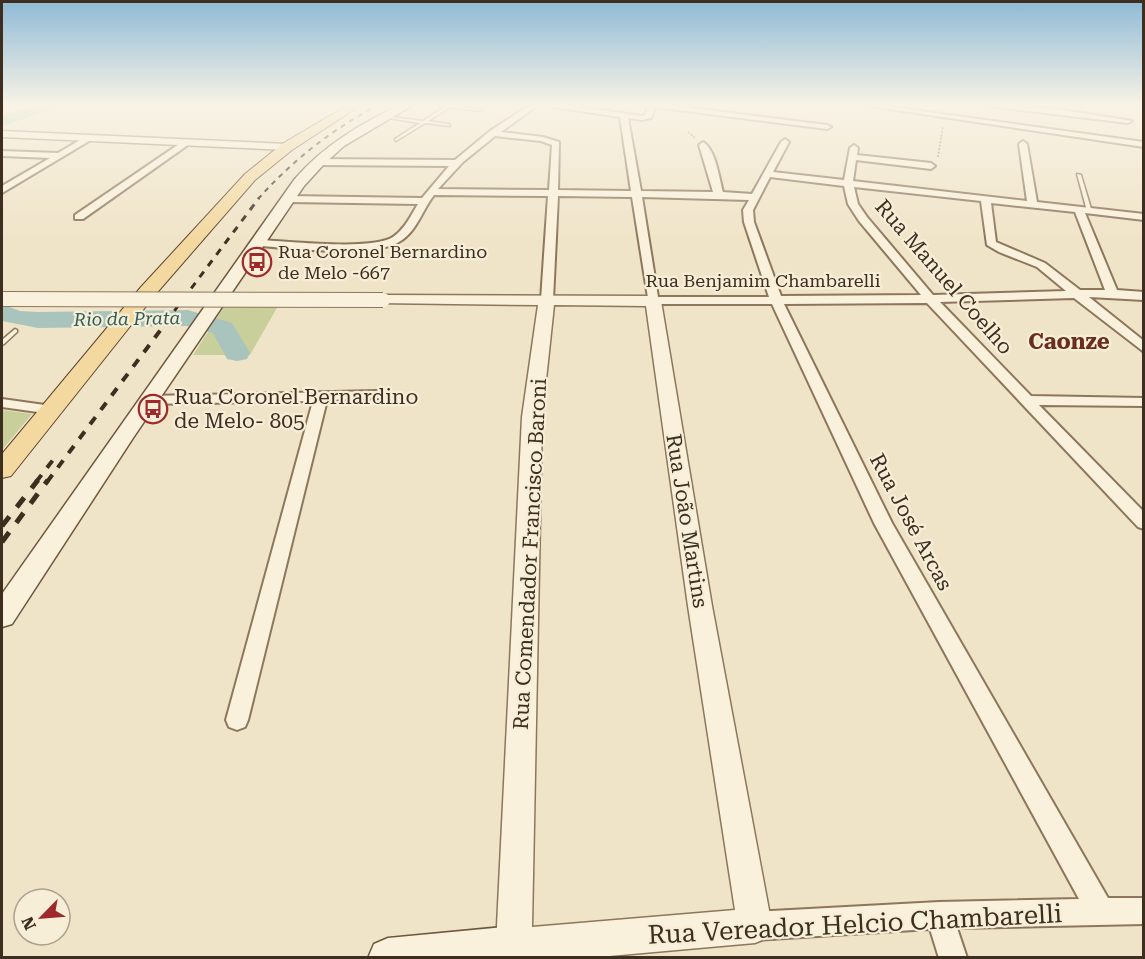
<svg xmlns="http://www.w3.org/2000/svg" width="1145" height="959" font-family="'Roboto Serif',serif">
<rect width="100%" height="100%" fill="#f0e4c8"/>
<!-- green -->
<g fill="#c9cf9b">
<polygon points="278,306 250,355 193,355 224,307"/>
<polygon points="2,410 32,414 2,450"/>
</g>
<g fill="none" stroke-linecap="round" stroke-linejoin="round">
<!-- river -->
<g fill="#a9c4bc" fill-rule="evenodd">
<polygon points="37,105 59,105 56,108 2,126 2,116"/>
<polygon points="2,304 20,311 38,312 188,310 232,323 250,353 247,359 237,361 227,359 213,333 187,326 38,328 2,321"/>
</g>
<!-- service casing -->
<g stroke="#8d765c" stroke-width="3">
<g id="service">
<polygon points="444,105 452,105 482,110 480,111 450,107 428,121 449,124 450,126 425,123 396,141 395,139 420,123 382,117 384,116 423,121 446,106"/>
<polygon points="1077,174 1081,175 1092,212 1087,211"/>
<polygon points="15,329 17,330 17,332 4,344 2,345 2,340"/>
</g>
</g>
<!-- minor casing -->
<g stroke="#8d765c" stroke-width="4">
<g id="minor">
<path d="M530,105H538L501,132L543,137L559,142L558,190L631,191L620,117L554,107L551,105H566L642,116L645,115L649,105H667L827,125L831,127L827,129L655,107L651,118L642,120L628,118L641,191L713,192L699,145L703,142C716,150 719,178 723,192L752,194L781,142L785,139L789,142L773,172L844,180L850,148L854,145L858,148L857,155L931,163L935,166L931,169L856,160L853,181L1027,201L1019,144L1023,141L1027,144L1037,202L1144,214V220L1085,213L1117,290L1144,292V300L1089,297L1144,341V352L1074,298L940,302L1031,396L1144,398V406L1039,405L1144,512V529L1138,527L927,303L784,304L892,523L1108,898H1144V924L957,928L967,958H939L930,929L755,940L745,936L741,926L745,916L755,912L939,902L1079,899L874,523L772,304H649L632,197L558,196L553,300L547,304L541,300L548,196L434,195C423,209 417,230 402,240C377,259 292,248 260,246L255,243L260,240C288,241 371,251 393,237C405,229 411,215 418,204L289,202L284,199L289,196L422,198L449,166L317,165L313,162L317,159L455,160L490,131ZM495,136L541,141L552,145L549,190L438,189L463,162ZM770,177L844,186L848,204L859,221L921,295L781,296L754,222L753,210ZM854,187L981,201L987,245L999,252L1037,267L1066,291L933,295L867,217L858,204ZM642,197L749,200L743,210L744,222L769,297H658ZM991,203L1075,212L1105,290H1080L1045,263L996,242Z"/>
<polygon points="862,105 878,105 1144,142 1144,147"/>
<polygon points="979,105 1051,108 1132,121 1128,123"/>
<polygon points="87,136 94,138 2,193 2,186 50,158 2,156 2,151 58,153"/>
<polygon points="185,140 192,142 83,219 75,219 75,215"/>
<polygon points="377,391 384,395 382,398 327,400 248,720 245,727 237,730 229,727 226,720 313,401 149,404 142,400 149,396"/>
<polygon points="2,399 52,406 59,410 52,414 2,407"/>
</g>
</g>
<!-- tertiary casing -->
<g stroke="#8d765c" stroke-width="3">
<g id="tertiary">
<polygon points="2,131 287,144 292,147 287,150 2,137"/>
<path d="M383,295L653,296L661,301L712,606L772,926L767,938L755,943L587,958H501L496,946L522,417L538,305L378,303L375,300L378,297ZM554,305L646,306L688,606L735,910L532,927L542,417Z"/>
</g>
</g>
<!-- secondary casing -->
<g stroke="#6f573f" stroke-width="3">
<g id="secondary">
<path d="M400,105H413L344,146L325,163L304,186L133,438L12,624L2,627V594L294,180C323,146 360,124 400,105Z"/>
<polygon points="514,926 528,932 534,946 533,958 368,958 374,944 388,938"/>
</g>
</g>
<!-- primary casing -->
<g stroke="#5b4430" stroke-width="2">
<polygon id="primary" points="348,105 361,105 292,150 255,180 155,295 11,476 2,478 2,454 141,287 245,174 282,144"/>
</g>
<!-- path -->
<g stroke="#8d765c" stroke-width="1.5" stroke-dasharray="2 1.5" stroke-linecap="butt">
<polyline points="2,106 8,105"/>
<polyline points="688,132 695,138"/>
<polyline points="938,157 943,126"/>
</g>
<!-- service -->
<use href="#service" fill="#faf1dc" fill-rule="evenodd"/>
<!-- minor -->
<use href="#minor" fill="#faf1dc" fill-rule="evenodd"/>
<!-- tertiary -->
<use href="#tertiary" fill="#faf1dc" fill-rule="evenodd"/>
<!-- secondary -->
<use href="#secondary" fill="#faf1dc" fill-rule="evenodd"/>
<!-- primary -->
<use href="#primary" fill="#f3d9a0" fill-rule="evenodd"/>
<!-- rail-far3 -->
<path stroke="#3d2e20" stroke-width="2" stroke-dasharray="5 5" stroke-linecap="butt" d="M258,199C292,161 333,128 379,105"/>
<!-- rail-far2 -->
<polyline stroke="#3d2e20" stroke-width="3" stroke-dasharray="7 7" stroke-linecap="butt" points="166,322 259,198"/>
<!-- rail-far1 -->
<g stroke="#3d2e20" stroke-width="4" stroke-dasharray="9 9" stroke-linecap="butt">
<polyline points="36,482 53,460"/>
<polyline points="47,482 168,320"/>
</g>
<!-- rail -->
<g stroke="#3d2e20" stroke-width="5" stroke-dasharray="12 12" stroke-linecap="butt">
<polyline points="2,526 38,480"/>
<polyline points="2,542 48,480"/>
</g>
<!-- tertiary-bridge casing -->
<g stroke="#8d765c" stroke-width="16" stroke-linecap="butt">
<polyline id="tertiary-bridge" points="2,299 383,300"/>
</g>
<!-- tertiary-bridge -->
<use href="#tertiary-bridge" stroke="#faf1dc" stroke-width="14"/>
</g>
<!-- sky -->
<linearGradient id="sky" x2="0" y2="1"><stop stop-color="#8fbad6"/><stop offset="0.44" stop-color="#f8f3e6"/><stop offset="1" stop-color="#f8f3e6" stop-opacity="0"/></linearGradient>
<rect width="1145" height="239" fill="url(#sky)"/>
<!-- icons -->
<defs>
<g id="bus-ring" transform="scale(1.5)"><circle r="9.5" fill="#f7eed8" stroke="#9e2a2b" stroke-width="1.5"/><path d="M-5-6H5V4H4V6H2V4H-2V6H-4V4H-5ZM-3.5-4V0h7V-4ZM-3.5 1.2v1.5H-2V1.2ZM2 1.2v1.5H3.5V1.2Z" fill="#9e2a2b"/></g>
</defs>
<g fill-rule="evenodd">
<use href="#bus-ring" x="257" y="262"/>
<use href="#bus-ring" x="153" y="409"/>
</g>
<g text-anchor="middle" stroke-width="4.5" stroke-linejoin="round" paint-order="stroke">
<!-- far-poi labels -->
<g font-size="18" fill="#3d2e20" stroke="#f7eed8" text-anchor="start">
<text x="278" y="258">Rua Coronel Bernardino<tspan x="278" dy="21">de Melo -667</tspan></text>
</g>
<!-- far-street labels -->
<g font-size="18" fill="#3d2e20" stroke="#f7eed8">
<text x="763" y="287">Rua Benjamim Chambarelli</text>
</g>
<!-- far-water labels -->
<g font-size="18" font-style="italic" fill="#2f5d5a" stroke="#f7eed8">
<text transform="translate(127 319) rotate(-1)" y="6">Rio da Prata</text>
</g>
<!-- street labels -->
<g font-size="21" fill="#3d2e20" stroke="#f7eed8">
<text transform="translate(944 277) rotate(49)" y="7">Rua Manuel Coelho</text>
<text transform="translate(687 521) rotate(81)" y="7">Rua João Martins</text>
<text transform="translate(911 522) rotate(62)" y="7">Rua José Arcas</text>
<text transform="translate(530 554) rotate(-87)" y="7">Rua Comendador Francisco Baroni</text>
</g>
<!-- poi labels -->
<g font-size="21" fill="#3d2e20" stroke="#f7eed8" text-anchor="start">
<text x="174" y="404">Rua Coronel Bernardino<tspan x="174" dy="24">de Melo- 805</tspan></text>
</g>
<!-- far-district labels -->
<g font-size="22" font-weight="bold" fill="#6b2e1e" stroke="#f7eed8">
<text x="1069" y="349">Caonze</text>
</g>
<!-- near-street labels -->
<g font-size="26" fill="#3d2e20" stroke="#f7eed8">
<text transform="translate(855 924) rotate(-3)" y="9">Rua Vereador Helcio Chambarelli</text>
</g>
</g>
<!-- border -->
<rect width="1145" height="959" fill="none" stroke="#3d2e20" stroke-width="6"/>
<!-- north arrow -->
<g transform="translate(42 917) rotate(245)"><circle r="28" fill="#f7eed8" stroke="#ada18e" stroke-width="1.5"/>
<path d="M0-4.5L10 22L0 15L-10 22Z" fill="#9e2a2b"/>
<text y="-9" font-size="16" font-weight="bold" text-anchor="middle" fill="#3d2e20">N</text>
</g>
</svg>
